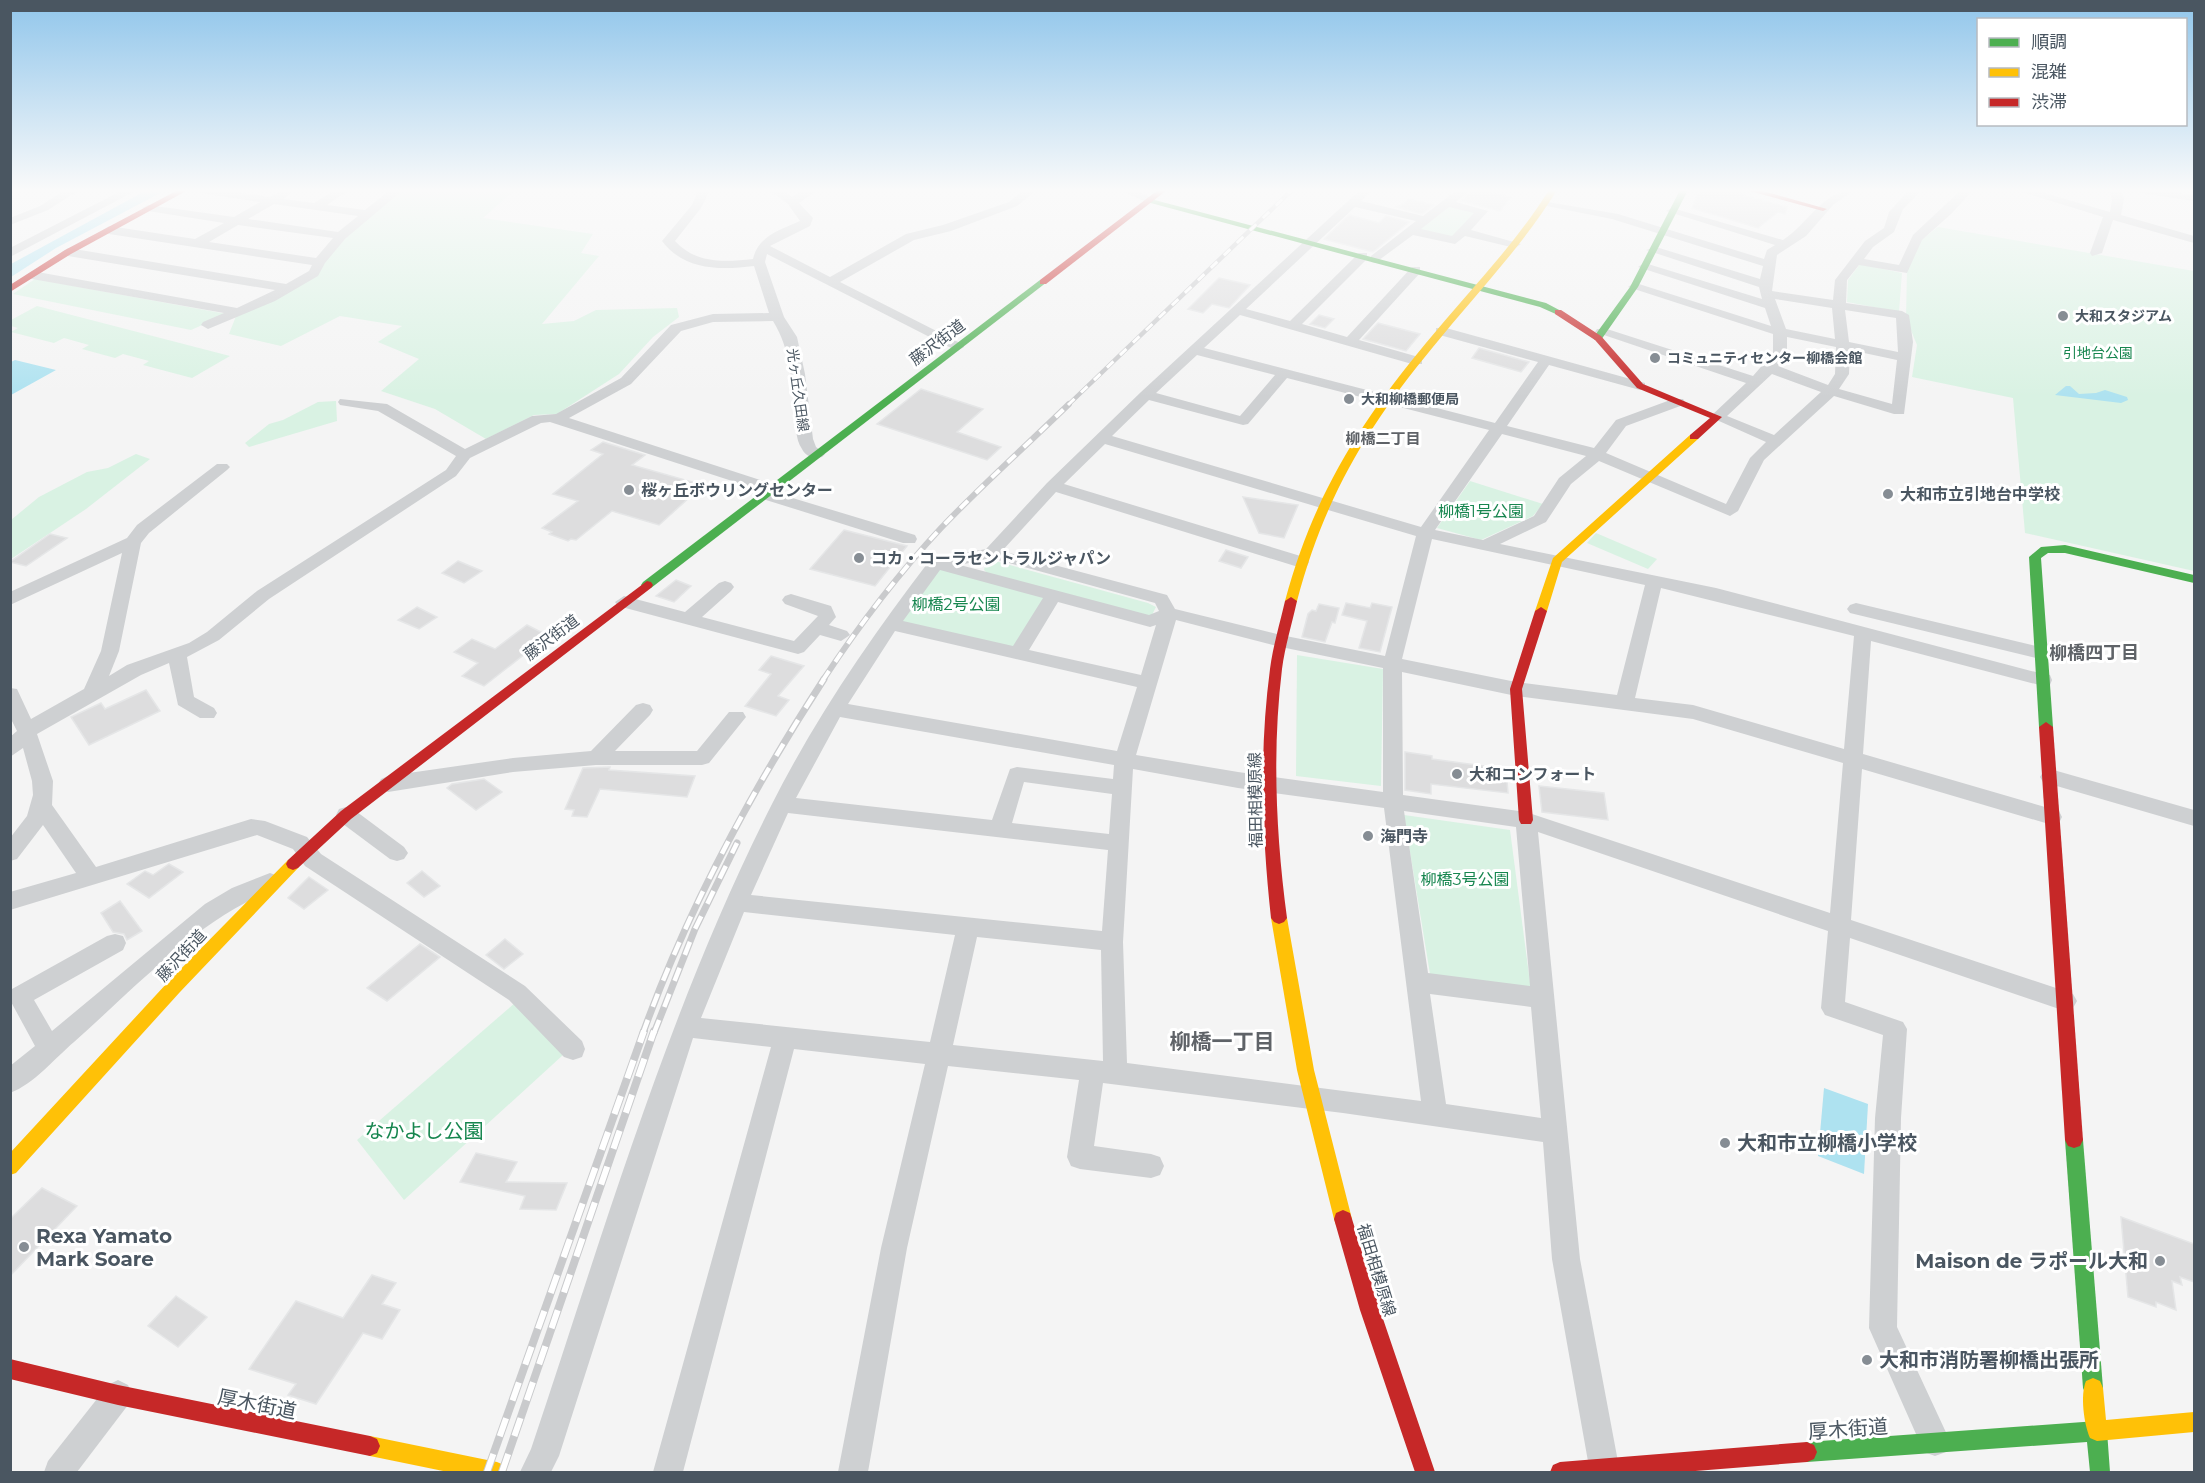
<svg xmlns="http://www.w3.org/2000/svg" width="2205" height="1483" font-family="Montserrat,'Noto Sans JP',sans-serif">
<rect width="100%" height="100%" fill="#f4f4f4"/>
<!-- green -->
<g fill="#d9f2e3">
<polygon points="402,190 515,190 483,218 593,234 581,253 599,256 542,324 574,321 596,310 677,308 679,317 653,337 619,374 557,414 534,415 486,439 435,409 381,391 419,359 378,342 402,326 340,316 281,346 229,334 236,316 305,277 376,210"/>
<polygon points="1450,205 1476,212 1452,237 1419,230"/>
<polygon points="1938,227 2194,271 2194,571 2025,533 2013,398 1912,377 1917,345 1906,318 1907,270 1920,241"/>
<polygon points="1860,264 1902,273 1899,312 1847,302 1848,280"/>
<polygon points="35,279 227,314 191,330 13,294"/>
<polygon points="37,306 230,356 192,378 143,365 149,361 123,354 115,358 82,349 89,345 64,338 54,343 11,332 18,328 11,326 11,320"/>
<polygon points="336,401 337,421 249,447 245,443 269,424 283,420 318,402"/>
<polygon points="136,454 150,459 86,509 11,559 11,520 39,497 87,472 108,468"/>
<polygon points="1470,481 1543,504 1533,516 1481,540 1437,528"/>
<polygon points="1596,533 1657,559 1648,569 1587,543"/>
<polygon points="995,561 1148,603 1156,607 1152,615 1143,615 988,574 984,570 985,566"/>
<polygon points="936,564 1054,595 1018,653 891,624"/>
<polygon points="1297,655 1383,669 1381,786 1296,776"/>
<polygon points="1404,815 1510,830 1531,990 1430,974"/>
<polygon points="516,1002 563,1055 404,1200 357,1140"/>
</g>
<!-- water -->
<g fill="#aee2f0">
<polygon points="147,190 166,190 56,248 11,277 11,264"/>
<polygon points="15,360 56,370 11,395 11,362"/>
<polygon points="2066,386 2070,386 2079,394 2096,393 2105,390 2127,397 2128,400 2121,403 2055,395"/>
<polygon points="1824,1088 1868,1104 1864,1174 1818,1156"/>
</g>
<!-- building -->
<g fill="#ddddde" stroke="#e5e6e7" stroke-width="1.5">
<polygon points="1472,190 1481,190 1511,197 1500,211 1461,201"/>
<polygon points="1699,190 1740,190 1743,195 1787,207 1785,214 1778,212 1758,228 1692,208"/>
<polygon points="1409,199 1434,205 1422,214 1396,207 1402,205"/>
<polygon points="1349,215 1379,223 1386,216 1409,222 1373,252 1324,239"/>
<polygon points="1219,278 1250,285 1229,308 1212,304 1203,313 1188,309"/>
<polygon points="1319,315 1334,319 1325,328 1310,324"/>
<polygon points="1378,323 1420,334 1406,351 1363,339"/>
<polygon points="1479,348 1529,362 1521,372 1472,358"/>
<polygon points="921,389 983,409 957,432 1001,447 987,460 877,424"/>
<polygon points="603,442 645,455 632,465 703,485 659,525 612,511 576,540 571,539 568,541 549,534 552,532 542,528 578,501 553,494 603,454 591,450"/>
<polygon points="1243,497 1298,505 1284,538 1259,533"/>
<polygon points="844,530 907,546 875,586 810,569"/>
<polygon points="50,534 67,538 26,566 10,562"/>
<polygon points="1226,550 1248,557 1241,568 1219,561"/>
<polygon points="458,561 482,571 464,583 442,573"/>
<polygon points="676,580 691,586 674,602 656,596"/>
<polygon points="1346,603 1370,608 1372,603 1392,607 1380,652 1359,648 1367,621 1342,615"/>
<polygon points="1319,604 1339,608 1335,623 1332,622 1325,642 1302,637 1308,614 1312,610 1316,611"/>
<polygon points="417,607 437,617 419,629 398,620"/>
<polygon points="527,625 553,638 533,652 530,650 484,686 462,676 478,663 454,652 472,639 495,649"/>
<polygon points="771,656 804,666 778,696 789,700 776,716 745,706 771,674 759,670"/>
<polygon points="146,690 160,711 89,745 71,717 101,703 105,709"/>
<polygon points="1405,752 1432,756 1432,759 1506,769 1508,793 1431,784 1431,794 1405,790"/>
<polygon points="610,767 609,770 695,776 687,797 600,789 587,817 572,816 574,810 565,809 583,768"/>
<polygon points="484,779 502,792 476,810 447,788 452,784"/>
<polygon points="1539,786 1604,793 1608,820 1542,812"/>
<polygon points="169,864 183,872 149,898 127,884 145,871 153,875"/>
<polygon points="422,871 440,886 424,897 407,883"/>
<polygon points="309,877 328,890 304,909 288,898"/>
<polygon points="120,901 142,931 127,940 124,934 113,932 101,913"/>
<polygon points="505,939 523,954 504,969 486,955"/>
<polygon points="420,944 440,957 387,1001 367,988"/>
<polygon points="476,1153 517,1162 506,1182 567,1183 556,1210 520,1209 525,1196 460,1182"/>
<polygon points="42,1188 77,1206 10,1276 10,1219"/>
<polygon points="2121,1217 2194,1244 2194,1282 2180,1277 2182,1285 2172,1281 2176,1310 2156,1302 2156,1307 2128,1297"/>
<polygon points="372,1275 396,1283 382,1304 400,1310 382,1339 363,1333 316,1404 288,1395 296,1384 249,1369 296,1301 343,1318"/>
<polygon points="176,1296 207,1317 178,1347 148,1326"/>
</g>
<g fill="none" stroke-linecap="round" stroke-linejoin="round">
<!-- street -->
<g fill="#ced0d2" fill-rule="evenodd">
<polygon points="65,190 79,190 48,210 10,225 10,218 40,206"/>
<polygon points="123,190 137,190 10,257 10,248"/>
<path d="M194,190H223L270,197L282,190H296L283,199L314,203L335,190H349L327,205L365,210L390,190H403L345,239L325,263L318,276L275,301L208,329L201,325L203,322L224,313L32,279L26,275L32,271L237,308L275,290L68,256L62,252L68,248L286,284L309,271L312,265L109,234L103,230L109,226L195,239L224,223L148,211L142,208L148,205L234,217L260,202L200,193ZM274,204L358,216L338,232L248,219ZM238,225L333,238L316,258L209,242Z"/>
<path d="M698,190H710L701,208L675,241C696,264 724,262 753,259C758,236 780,230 800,221L788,204L769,190H782L792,197L803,190H817L799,203L813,218L810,226L770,246L830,277L906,234L943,225L1009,202L1024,190H1037L1017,206L951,231L914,240L840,282L962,344L964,347L957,351L767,254L765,262L784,317L797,337L805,374L813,439L816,447L825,454L822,457C815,459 806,457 802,449C795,439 796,424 795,412C792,381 790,348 773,321L713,322L681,331L631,384L569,418L779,486L781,489L776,493L915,535L917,539L915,543H903L760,498L758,495L763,491L550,422L541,423L470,458L456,476L269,599L219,640L187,657L194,697L214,708L217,713L214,718H200L178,705L169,663L141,675L37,734L53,781L52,805L96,867L251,819L265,821L307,837L321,854L525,986L582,1041L585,1049L582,1057L573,1060L564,1057L509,1000L305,866L293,849L257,835L10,910V892L76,873L43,825L17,859L10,861V838L27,816L33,795L32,781L23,748L10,757V737L17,731L10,717V688L17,689L31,719L84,689L101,651L122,553L10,605V592L127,538L137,525L217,464H227L230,467L227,470L149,533L141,543L119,651L109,676L127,665L189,643L207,632L257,591L446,470L456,456L378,411L340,405L338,402L340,399L387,404L465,449L532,416L556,414L621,378L671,325L713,314L769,313L754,266C720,270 685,271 662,241L692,205Z"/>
<polygon points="1120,190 1135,190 1156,200 1146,202"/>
<path d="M1360,190H1372L1361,201L1423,216L1457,190H1470L1456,202L1488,211L1471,230L1521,244L1515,248L1465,236L1455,244L1413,235L1375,263L1371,262V256L1416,221L1355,207L1246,309L1290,321L1359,253H1367V259L1302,324L1347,337L1412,267H1420V273L1359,340L1422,358V364H1412L1240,315L1204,348L1495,423L1538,362L1436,334V328H1446L1645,383V389L1640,390L1549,365L1507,426L1594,448L1616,420L1673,399H1683L1685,402L1683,405L1626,426L1606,453L1726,504L1750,458L1766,442L1710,417L1746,383L1595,332L1597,329H1607L1753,376L1773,353V334L1628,287L1634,283L1639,284L1771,326L1765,308L1638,267L1644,263L1648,264L1762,299L1759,287L1646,250L1656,247L1760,279L1763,266L1612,219L1542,205V201L1618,214L1764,259L1767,250L1775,245L1666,211L1672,208L1783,240C1808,224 1823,190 1855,190L1834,204L1806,236L1777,255L1772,291L1833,300L1835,280L1865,241L1884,228L1889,212L1909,190H1922L1903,209L1894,232L1873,247L1864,259L1899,265L1913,235L1961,190H1973L1952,213L1922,240L1907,273L1859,265L1847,280L1846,303L1902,311L1909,315L1913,342L1904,414H1894L1834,396L1764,460L1738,511L1730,516L1599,461L1571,484L1546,522L1500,544L1716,588L2043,674L2050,675L2052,680L2050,685L2043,686L1871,641L1863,754L2052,809L2059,811L2062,817L2059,823L2052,825L1862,769L1851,920L2065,991L2073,994L2077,1001L2073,1008L2065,1011L1850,938L1845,1002L1903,1022L1907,1029L1901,1118L1897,1327L1950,1441L1946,1452L1935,1456L1924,1452L1869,1328L1875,1118L1883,1035L1825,1015L1821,1008L1828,931L1538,832L1580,1259L1619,1467L1617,1472H1591L1589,1467L1552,1259L1543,1142L1343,1113L1103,1083L1094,1146L1151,1154L1160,1157L1164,1166L1160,1175L1151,1178L1080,1169L1071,1166L1067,1157L1079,1080L948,1066L907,1248L868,1472H838L881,1248L925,1064L794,1049L683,1472H653L771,1047L693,1038L559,1456L551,1472H520L531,1449C604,1232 668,1009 772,804C816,717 871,637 930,560L986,549L1047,483L1141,392ZM1449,207L1474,213L1452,236L1421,229ZM1775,299L1832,308L1835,339L1786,329ZM1845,310L1896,318L1898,352L1849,342ZM1787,337L1836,347L1835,374L1828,385L1778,366L1787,353ZM1850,350L1897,360L1892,404L1839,389L1849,374ZM1197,355L1275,375L1240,416L1156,393ZM1772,374L1821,392L1774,435L1727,416ZM1287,378L1489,430L1421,527L1112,436L1149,400L1243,425L1248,424ZM1502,434L1586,456L1559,478L1534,516L1483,540L1435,530ZM1105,444L1416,536L1385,656L1281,635L1175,609L1167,595L1002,551L1056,492L1295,566H1307L1309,562L1307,558L1064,484ZM1432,539L1645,585L1617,695L1516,682L1402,659ZM991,558L1155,603L1159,611L1149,615L960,565ZM940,570L1043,598L1013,646L903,621ZM1661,588L1854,636L1844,749L1693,705L1635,698ZM1058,602L1150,627L1156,625L1141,675L1029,650ZM1176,620L1281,647L1383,668V792L1238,772L1136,755ZM895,631L1137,687L1117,751L848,704ZM1402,672L1516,696L1693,719L1843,763L1830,913L1526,812L1403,795ZM840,717L1114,765L1113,779L1017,767L1010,769L992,820L796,798ZM1133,769L1238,788L1384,808L1421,1101L1127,1063L1123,942ZM1024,782L1112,794L1109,834L1012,823ZM1404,811L1516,827L1530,986L1428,973ZM788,813L1108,850L1102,931L751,895ZM744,912L955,935L930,1042L701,1018ZM977,937L1101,950L1103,1061L953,1045ZM1430,994L1531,1007L1541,1118L1446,1104Z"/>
<polygon points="2016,190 2034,190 2110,212 2112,199 2109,190 2121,190 2124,199 2121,215 2194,236 2194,243 2113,220 2102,253 2092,256 2090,253 2103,217"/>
<polygon points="2135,190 2162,190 2194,195 2194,201 2141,193"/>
<polygon points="725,581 731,583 734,587 731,591 702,617 794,641 818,616 785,604 782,600 785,596 791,594 831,606 836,617 829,625 847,631 850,635 841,641 820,635 804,652 798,654 618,606 615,602 624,596 685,612 719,583"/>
<polygon points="1856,603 2040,647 2046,649 2049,653 2046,657 2040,659 1850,613 1847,609 1850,605"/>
<polygon points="643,703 650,705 653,710 650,715 615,751 697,751 729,712 743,712 746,717 709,763 702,765 596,765 513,772 388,792 381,789 378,784 381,779 388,776 513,758 591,751 636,705"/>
<polygon points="2050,769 2194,810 2194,826 2043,782 2040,777 2043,772"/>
<polygon points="346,807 353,809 404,847 408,853 404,859 397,861 390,859 339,821 336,815 339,809"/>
<path d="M270,873L278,876L281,882L278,888C201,916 135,988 74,1042C55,1058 34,1084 10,1093V1066L35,1046L10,1000L12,989L107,936L115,934L123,936L126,943L123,950L34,1000L52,1031L205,904L232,888Z"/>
<polygon points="118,1380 128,1385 133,1395 128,1405 77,1472 44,1472 48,1461 108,1385"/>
</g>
<!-- fast -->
<g fill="#4caf50" fill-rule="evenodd">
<polygon points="1680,190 1688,190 1638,287 1601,340 1595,340 1593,338 1630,287"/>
<polygon points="1147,198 1546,303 1563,312 1558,315 1540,307 1147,202"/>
<polygon points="1040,280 1047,282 651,588 643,588 641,585 643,582"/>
<polygon points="2065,545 2194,575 2194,583 2065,553 2048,553 2041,558 2053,727 2046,732 2039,727 2029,557 2041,547"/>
<polygon points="2074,1132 2080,1134 2083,1140 2103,1388 2100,1395 2093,1398 2086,1395 2083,1388 2065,1140 2068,1134"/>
<polygon points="2097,1421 2104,1424 2107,1431 2110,1472 2090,1472 2087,1442 1807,1462 1800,1459 1797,1452 1800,1445 1807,1442"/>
</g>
<!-- slow -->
<g fill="#ffc107" fill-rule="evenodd">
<path d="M1549,190H1557C1522,247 1475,295 1433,347C1366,428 1324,499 1297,601L1295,604H1287L1285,601C1313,497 1358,425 1426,343C1468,292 1514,246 1549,190Z"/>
<polygon points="1694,434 1698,435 1698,439 1562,562 1547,611 1545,614 1537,614 1535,611 1553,558 1690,435"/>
<polygon points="293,858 298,860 300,864 298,868 180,992 16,1173 10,1175 10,1153 168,982 288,860"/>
<polygon points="1279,912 1284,914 1287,918 1314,1070 1352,1219 1350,1225 1343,1228 1336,1225 1334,1219 1297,1070 1271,918 1274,914"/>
<path d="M2093,1378L2100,1381L2103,1388L2106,1420L2194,1412V1432L2097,1441L2090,1438C2084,1424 2080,1395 2086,1381Z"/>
<polygon points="370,1436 497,1462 504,1465 507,1472 448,1472 370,1456 363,1453 360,1446 363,1439"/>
</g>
<!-- jam -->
<g fill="#c62828" fill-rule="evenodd">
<polygon points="178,190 188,190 71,254 10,292 10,285 65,250"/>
<polygon points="1158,190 1167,190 1046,284 1040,284 1040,280"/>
<polygon points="1746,190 1759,190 1827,209 1823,211"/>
<polygon points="1555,310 1561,310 1601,336 1643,384 1722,417 1698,439 1690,439 1690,435 1710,418 1637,388 1595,340 1555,314"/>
<polygon points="647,581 651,582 653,585 651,588 351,819 298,868 293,870 288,868 286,864 288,860 341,811"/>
<path d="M1291,597L1297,601C1292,624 1285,646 1282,669C1272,752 1276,835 1287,918L1284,922L1279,924L1274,922L1271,918C1262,835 1259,752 1270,669C1273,646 1280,623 1285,601Z"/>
<polygon points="1541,607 1547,611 1522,689 1533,820 1531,824 1521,824 1519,820 1510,689 1535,611"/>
<polygon points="2046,722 2053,727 2083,1140 2080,1146 2074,1148 2068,1146 2065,1140 2039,727"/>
<polygon points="1343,1210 1350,1213 1352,1219 1380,1310 1435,1472 1415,1472 1360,1310 1334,1219 1336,1213"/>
<polygon points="10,1359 118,1385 370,1436 377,1439 380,1446 377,1453 370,1456 118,1405 10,1379"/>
<polygon points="1807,1442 1814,1445 1817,1452 1814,1459 1807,1462 1683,1472 1550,1472 1553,1465 1560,1462"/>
</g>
<!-- rail-far3 casing -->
<g stroke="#c9cacc" stroke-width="4.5">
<polyline id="rail-far3" points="1068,405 1292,190"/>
</g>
<!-- rail-far2 casing -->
<g stroke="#c9cacc" stroke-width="6">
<path id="rail-far2" d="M823,680C858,627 897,575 941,528C982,485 1027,445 1069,404"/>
</g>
<!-- rail-far1 casing -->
<g stroke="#c9cacc" stroke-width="7">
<g id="rail-far1">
<path d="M643,1033C688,908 752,790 824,679"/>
<polyline points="654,1033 695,929 737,843"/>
</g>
</g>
<!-- rail casing -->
<g stroke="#c9cacc" stroke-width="8">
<g id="rail">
<polyline points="487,1472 644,1031"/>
<polyline points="502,1472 654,1031"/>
</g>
</g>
<!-- rail-far3 -->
<use href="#rail-far3" stroke="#fff" stroke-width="3" stroke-dasharray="9" stroke-linecap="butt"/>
<!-- rail-far2 -->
<use href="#rail-far2" stroke="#fff" stroke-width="4" stroke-dasharray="11" stroke-linecap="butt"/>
<!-- rail-far1 -->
<use href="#rail-far1" stroke="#fff" stroke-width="4.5" stroke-dasharray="14" stroke-linecap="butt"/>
<!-- rail -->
<use href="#rail" stroke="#fff" stroke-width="6" stroke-dasharray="19" stroke-linecap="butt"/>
</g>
<!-- sky -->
<linearGradient id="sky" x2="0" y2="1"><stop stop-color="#91c6eb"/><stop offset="0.48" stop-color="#fafafa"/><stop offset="1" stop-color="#fafafa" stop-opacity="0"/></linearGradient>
<rect width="2205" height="397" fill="url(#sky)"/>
<!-- markers -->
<g fill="#868d94" stroke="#fff" stroke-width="2">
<circle cx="2063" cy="316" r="6"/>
<circle cx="1655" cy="358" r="6"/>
<circle cx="1349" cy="399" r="6"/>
<circle cx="629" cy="490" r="6"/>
<circle cx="1888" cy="494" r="6"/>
<circle cx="859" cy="558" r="6"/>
<circle cx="1457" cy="774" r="6"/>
<circle cx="1368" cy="836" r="6"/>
<circle cx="1725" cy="1143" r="6"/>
<circle cx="24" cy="1247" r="6"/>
<circle cx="2160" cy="1261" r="6"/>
<circle cx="1867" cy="1360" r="6"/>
</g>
<g text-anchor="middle" stroke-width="6" stroke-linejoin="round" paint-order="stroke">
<!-- far-poi labels -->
<g font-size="14" font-weight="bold" fill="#4a5661" stroke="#fff" text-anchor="start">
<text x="2075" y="321">大和スタジアム</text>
<text x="1667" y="363">コミュニティセンター柳橋会館</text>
<text x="1361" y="404">大和柳橋郵便局</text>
</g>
<!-- far-park labels -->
<g font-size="14" fill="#17864f" stroke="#fff">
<text x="2098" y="358">引地台公園</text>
</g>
<!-- far-street labels -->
<g font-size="14" fill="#4a5661" stroke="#fff">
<text transform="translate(798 390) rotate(82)" y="5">光ヶ丘久田線</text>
</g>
<!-- far-neighbourhood labels -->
<g font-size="15" font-weight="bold" fill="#5f6368" stroke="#fff">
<text x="1383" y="444">柳橋二丁目</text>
</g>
<!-- street labels -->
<g font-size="16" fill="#4a5661" stroke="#fff">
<text transform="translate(937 342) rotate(-37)" y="6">藤沢街道</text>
<text transform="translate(551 637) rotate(-37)" y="6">藤沢街道</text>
<text transform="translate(1255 800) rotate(-91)" y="6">福田相模原線</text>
<text transform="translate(181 955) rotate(-47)" y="6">藤沢街道</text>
<text transform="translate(1377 1270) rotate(73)" y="6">福田相模原線</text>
</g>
<!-- poi labels -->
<g font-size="16" font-weight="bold" fill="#4a5661" stroke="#fff" text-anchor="start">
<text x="641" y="496">桜ヶ丘ボウリングセンター</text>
<text x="1900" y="500">大和市立引地台中学校</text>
<text x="871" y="564">コカ・コーラセントラルジャパン</text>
<text x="1469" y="780">大和コンフォート</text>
<text x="1380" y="842">海門寺</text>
</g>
<!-- park labels -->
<g font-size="16" fill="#17864f" stroke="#fff">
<text x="1481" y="517">柳橋1号公園</text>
<text x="956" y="610">柳橋2号公園</text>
<text x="1465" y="885">柳橋3号公園</text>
</g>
<!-- neighbourhood labels -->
<g font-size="18" font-weight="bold" fill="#5f6368" stroke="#fff">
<text x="2094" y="659">柳橋四丁目</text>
</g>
<!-- near-park labels -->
<g font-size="20" fill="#17864f" stroke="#fff">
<text x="424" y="1138">なかよし公園</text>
</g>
<!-- near-poi labels -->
<g font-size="20" font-weight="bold" fill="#4a5661" stroke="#fff" text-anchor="start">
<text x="1737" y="1150">大和市立柳橋小学校</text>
<text x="36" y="1243">Rexa Yamato<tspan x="36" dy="23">Mark Soare</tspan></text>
<text x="2148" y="1268" text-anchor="end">Maison de ラポール大和</text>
<text x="1879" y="1367">大和市消防署柳橋出張所</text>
</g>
<!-- near-street labels -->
<g font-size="20" fill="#4a5661" stroke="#fff">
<text transform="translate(257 1404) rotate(11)" y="7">厚木街道</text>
<text transform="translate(1848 1429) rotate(-4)" y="7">厚木街道</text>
</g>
<!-- near-neighbourhood labels -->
<g font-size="21" font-weight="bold" fill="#5f6368" stroke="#fff">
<text x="1222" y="1049">柳橋一丁目</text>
</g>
</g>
<!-- border -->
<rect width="2205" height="1483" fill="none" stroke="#4a5661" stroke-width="24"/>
<!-- legend -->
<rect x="1977" y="18" width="210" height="108" fill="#ffffff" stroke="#b7bbc0" stroke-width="1.5"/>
<rect x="1989" y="38" width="30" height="9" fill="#4caf50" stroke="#b7bbc0" stroke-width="1.5"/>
<text x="2031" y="48" font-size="18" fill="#4a5661">順調</text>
<rect x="1989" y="68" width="30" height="9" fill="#ffc107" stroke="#b7bbc0" stroke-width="1.5"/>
<text x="2031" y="78" font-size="18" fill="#4a5661">混雑</text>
<rect x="1989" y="98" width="30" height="9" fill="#c62828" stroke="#b7bbc0" stroke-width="1.5"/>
<text x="2031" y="108" font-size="18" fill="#4a5661">渋滞</text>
</svg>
